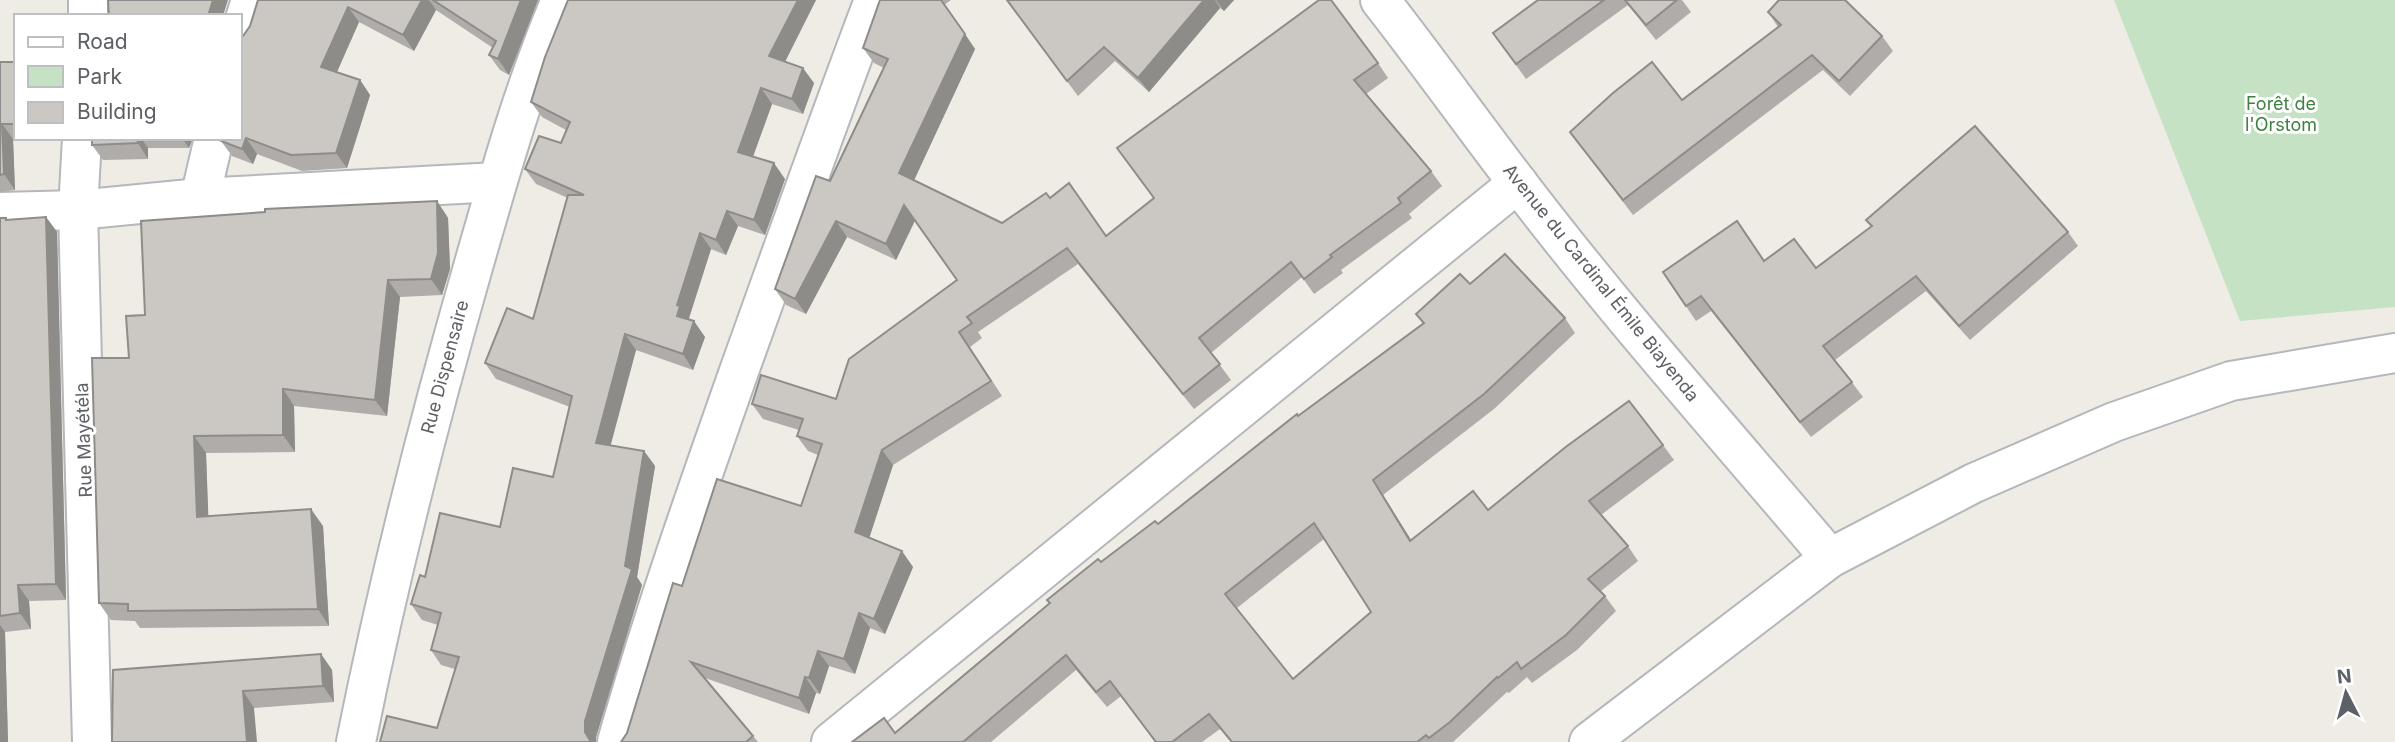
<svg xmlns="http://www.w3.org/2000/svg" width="2395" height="742" font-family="Inter,sans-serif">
<rect width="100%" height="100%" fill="#eeece5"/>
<!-- green -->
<polygon fill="#c5e2c4" points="2114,0 2395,0 2395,307 2240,321"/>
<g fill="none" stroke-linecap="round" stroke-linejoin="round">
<!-- minor casing -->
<g stroke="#b5b7ba" stroke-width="42">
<g id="minor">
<path d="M1380,0C1427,60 1471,122 1517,182C1616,312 1725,434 1830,558"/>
<polyline points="88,16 88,0"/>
<polyline points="240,35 251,0"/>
<polyline points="82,138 78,210 92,742"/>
<polyline points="200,198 214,138"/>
<polyline points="0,212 78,210 200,198 497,182"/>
<path d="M356,742C388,582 428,424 473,267C499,177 524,86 561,0"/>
<path d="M617,742C652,618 695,496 738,374C783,249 827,124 874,0"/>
<polyline points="831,742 1518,183"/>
<polyline points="1589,742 1830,558 1974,483 2114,422 2231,381 2395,353"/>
</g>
</g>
<!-- minor -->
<use href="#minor" stroke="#fff" stroke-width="38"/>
</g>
<!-- wall -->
<g fill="#afaca9" fill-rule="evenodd">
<polygon points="258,0 538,0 509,75 500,70 489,55 493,48 436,10 414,51 359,22 337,72 360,80 370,95 347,168 302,171 257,154 253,164 232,156 221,141 243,36 250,26"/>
<polygon points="816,0 785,61 814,83 803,114 772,104 753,157 785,179 765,235 738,226 726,255 711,249 689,318 705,337 693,370 636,350 610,446 644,451 655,466 637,577 642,585 596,737 596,742 380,742 437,728 455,669 441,665 431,650 438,625 422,620 411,604 425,577 500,527 553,477 570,407 496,379 485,363 533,319 568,198 536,184 525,169 561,143 566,130 542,117 531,102"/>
<polygon points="880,0 951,0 944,5 975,49 914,180 1002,223 1050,198 1106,236 1154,199 1117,148 1378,63 1388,78 1366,94 1431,171 1442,186 1409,214 1412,218 1341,270 1343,273 1314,294 1302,277 1211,353 1231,380 1194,409 1078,264 978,332 982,338 970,347 1002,396 893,465 869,538 913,567 885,634 870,628 855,674 829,666 820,694 816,693 809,714 705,678 758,742 621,742 627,733 682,586 801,506 818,455 808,451 797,436 799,430 763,419 752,404 836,399 957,280 915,221 896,260 847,237 806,314 786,305 775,289 830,181 884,68 874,63 863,48"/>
<polygon points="1006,0 1234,0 1224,11 1220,8 1149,92 1115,61 1078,96"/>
<polygon points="1538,0 1682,0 1691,12 1656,40 1628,5 1526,79 1493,33"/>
<polygon points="1768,12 1882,36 1893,51 1850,96 1823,70 1633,215 1570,132 1682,100 1778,27"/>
<polygon points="0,62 16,62 16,138 60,138 13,139 15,190 0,192"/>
<polygon points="92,138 193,138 189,148 148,148 148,159 103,160 92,145"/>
<polygon points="437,201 448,218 450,269 442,295 400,297 387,416 294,406 295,452 206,453 208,516 323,526 329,626 140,628 135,621 111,620 99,603 129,358 145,315"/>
<polygon points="46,217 57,232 66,600 29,601 31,629 5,632 8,742 0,742 0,218 7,220"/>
<polygon points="1866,220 2068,232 2078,246 1970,340 1926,291 1835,360 1863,397 1811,437 1711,311 1696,321 1663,272 1764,261 1816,268 1871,227"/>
<path d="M1470,284L1565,318L1575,333L1494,409L1383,495L1411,540L1488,510L1663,445L1674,460L1601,515L1628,546L1638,561L1601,591L1605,596L1616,611L1577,650L1532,683L1527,677L1509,693L1507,692L1453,742H1231L1220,729L1202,742H1155L1121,696L1107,707L1076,670L991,742H852L895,733L1101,562L1158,524L1298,416L1423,324L1416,314ZM1324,539L1371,612L1293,679L1237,608Z"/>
<polygon points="321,654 332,670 334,702 254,708 112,742"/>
</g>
<!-- shaded-wall -->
<g fill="#8e8c89">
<polygon points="213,0 228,0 223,16 208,16"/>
<polygon points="422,0 429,0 436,10 414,51 403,35"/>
<polygon points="521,0 538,0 509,75 498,59"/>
<polygon points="798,0 816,0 780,72 769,56"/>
<polygon points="1204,0 1215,0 1220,8 1149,92 1138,78"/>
<polygon points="1216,0 1234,0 1224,11"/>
<polygon points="348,7 359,22 332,83 321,67"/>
<polygon points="965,34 975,49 910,189 899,173"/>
<polygon points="803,68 814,83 803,114 792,99"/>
<polygon points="360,80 370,95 347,168 336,153"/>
<polygon points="761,88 772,104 749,167 738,152"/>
<polygon points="2,124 13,139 15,190 4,174"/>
<polygon points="137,138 141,138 148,148 148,159 138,143"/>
<polygon points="182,138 193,138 189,148"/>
<polygon points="246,138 257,154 253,164 242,149"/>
<polygon points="774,163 785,179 765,235 754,220"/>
<polygon points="437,201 448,218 450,269 442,295 431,279"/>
<polygon points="904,205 915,220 896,260 886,244"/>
<polygon points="727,211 738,226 726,255 716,240"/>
<polygon points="46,217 57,232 66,600 56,584"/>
<polygon points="836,221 847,237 806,314 795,299"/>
<polygon points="700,233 711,249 689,318 691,322 677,316 677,305"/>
<polygon points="388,280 400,297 387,416 375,400"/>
<polygon points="694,321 705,337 693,370 683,354"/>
<polygon points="625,334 636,350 607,459 596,443"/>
<polygon points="283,389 294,406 295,452 283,435"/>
<polygon points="194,436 206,453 209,533 197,517"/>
<polygon points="882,450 893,465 866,548 855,532"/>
<polygon points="644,451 655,466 637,577 642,585 596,737 596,742 591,742 585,732 585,721 625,566"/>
<polygon points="1373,480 1383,495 1421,556 1410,541"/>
<polygon points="311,509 323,526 329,626 318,609"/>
<polygon points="902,551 913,567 885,634 874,619"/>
<polygon points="18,585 29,601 31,629 20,613"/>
<polygon points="859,613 870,628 855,674 844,659"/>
<polygon points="0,625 5,632 8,742 0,742"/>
<polygon points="818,651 829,666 820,694 809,678"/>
<polygon points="321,654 332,670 334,702 323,686"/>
<polygon points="805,677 816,693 809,714 799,698"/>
<polygon points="243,691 254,708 257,742 247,742"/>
</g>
<!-- building -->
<g fill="#cbc8c4" stroke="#8e8c89" stroke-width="2" fill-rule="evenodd">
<polygon points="108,0 213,0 208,16 109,16"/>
<polygon points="258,0 422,0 403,35 348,7 321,67 360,80 336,153 291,155 246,138 242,149 221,141 222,138 240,138 240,38 243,36 250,26"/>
<polygon points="433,0 521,0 498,59 489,55 496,41"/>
<polygon points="568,0 798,0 769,56 803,68 792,99 761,88 738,152 774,163 754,220 727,211 716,240 700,233 677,305 680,306 677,316 694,321 683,354 625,334 596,443 644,451 625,566 632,569 585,721 585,732 591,742 380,742 387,716 437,728 459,657 431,650 441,613 411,604 420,575 425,577 440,513 500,527 513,468 553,477 572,396 485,363 507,308 533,319 568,195 584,195 525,169 539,136 561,143 570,122 531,102 545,57"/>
<polygon points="880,0 941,0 965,34 899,173 1002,223 1046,193 1050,198 1069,183 1106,236 1154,198 1117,148 1319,0 1331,0 1378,63 1354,80 1431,171 1398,198 1401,203 1330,255 1332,257 1304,279 1291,262 1199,338 1220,364 1183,394 1067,248 967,317 972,323 959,332 991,381 882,450 855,532 902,551 874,619 859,613 844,659 818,651 809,678 805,677 799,698 691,662 753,736 746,742 621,742 627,733 673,583 682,586 717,479 801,506 822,444 797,436 803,419 752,404 761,375 836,399 849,359 957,280 904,205 886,244 836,221 795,299 775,289 816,176 830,181 888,59 863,48"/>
<polygon points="1007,0 1204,0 1138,78 1104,47 1067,81"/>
<polygon points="1538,0 1604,0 1516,64 1493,33"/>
<polygon points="1625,0 1677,0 1646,25"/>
<polygon points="1779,0 1845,0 1882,36 1839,81 1812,55 1623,200 1570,132 1613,93 1652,62 1682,100 1781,25 1768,12"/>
<polygon points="0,62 16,62 16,124 2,124 4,174 0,175"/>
<polygon points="1975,126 2068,232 1959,326 1916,276 1823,346 1852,382 1800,422 1701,296 1686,306 1663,272 1737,221 1764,261 1794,239 1816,268 1872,226 1866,220"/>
<polygon points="92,138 137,138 138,143 92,145"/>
<polygon points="437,201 438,253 431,279 388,280 375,400 283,389 283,435 194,436 197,517 311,509 318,609 128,611 128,604 99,603 92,358 129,358 126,316 145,315 141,221 265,212 265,209"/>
<polygon points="46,217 56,584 18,585 20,613 0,616 0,218 6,218 6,220"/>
<path d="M1505,254L1565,318L1484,394L1373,480L1410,541L1473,491L1488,510L1567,446L1629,401L1663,445L1589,501L1628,546L1588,579L1605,596L1566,635L1521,669L1517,662L1498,678L1497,677L1450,722L1429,738L1426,735L1417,742H1232L1209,714L1172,742H1156L1110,681L1096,692L1066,655L963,742H852L884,718L895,733L1050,603L1047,600L1098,559L1101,562L1155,521L1158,524L1297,414L1298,416L1424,323L1416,314L1460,274L1470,284ZM1314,523L1371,612L1293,679L1225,594Z"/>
<polygon points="321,654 323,686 243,691 247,742 112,742 113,670"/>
</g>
<g text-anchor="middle" stroke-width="6" stroke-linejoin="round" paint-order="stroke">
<!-- park labels -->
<g font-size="18" fill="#3f8141" stroke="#fff">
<text x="2281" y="110">Forêt de<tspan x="2281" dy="21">l'Orstom</tspan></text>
</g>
<!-- street labels -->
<g font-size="18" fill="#5d6064" stroke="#fff">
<text transform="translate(1601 283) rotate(51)" y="6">Avenue du Cardinal Émile Biayenda</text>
<text transform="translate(445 367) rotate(-75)" y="6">Rue Dispensaire</text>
<text transform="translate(84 440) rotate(-92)" y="6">Rue Mayétéla</text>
</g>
</g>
<!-- legend -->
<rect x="14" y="14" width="228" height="126" fill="#ffffff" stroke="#bebfc1" stroke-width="2"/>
<rect x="28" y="37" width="35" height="10" fill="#ffffff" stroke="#bebfc1" stroke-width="2"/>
<text x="77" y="49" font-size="21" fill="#5d6064">Road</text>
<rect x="28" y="66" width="35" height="21" fill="#c5e2c4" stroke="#bebfc1" stroke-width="2"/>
<text x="77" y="84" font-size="21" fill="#5d6064">Park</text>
<rect x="28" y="102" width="35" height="21" fill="#cbc8c4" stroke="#bebfc1" stroke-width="2"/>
<text x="77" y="119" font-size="21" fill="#5d6064">Building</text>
<!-- north arrow -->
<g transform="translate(2346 693) rotate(354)" stroke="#ffffff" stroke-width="5" paint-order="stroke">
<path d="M0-5L12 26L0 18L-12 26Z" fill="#5d6064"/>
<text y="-10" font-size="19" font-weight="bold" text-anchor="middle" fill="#5d6064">N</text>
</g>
</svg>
